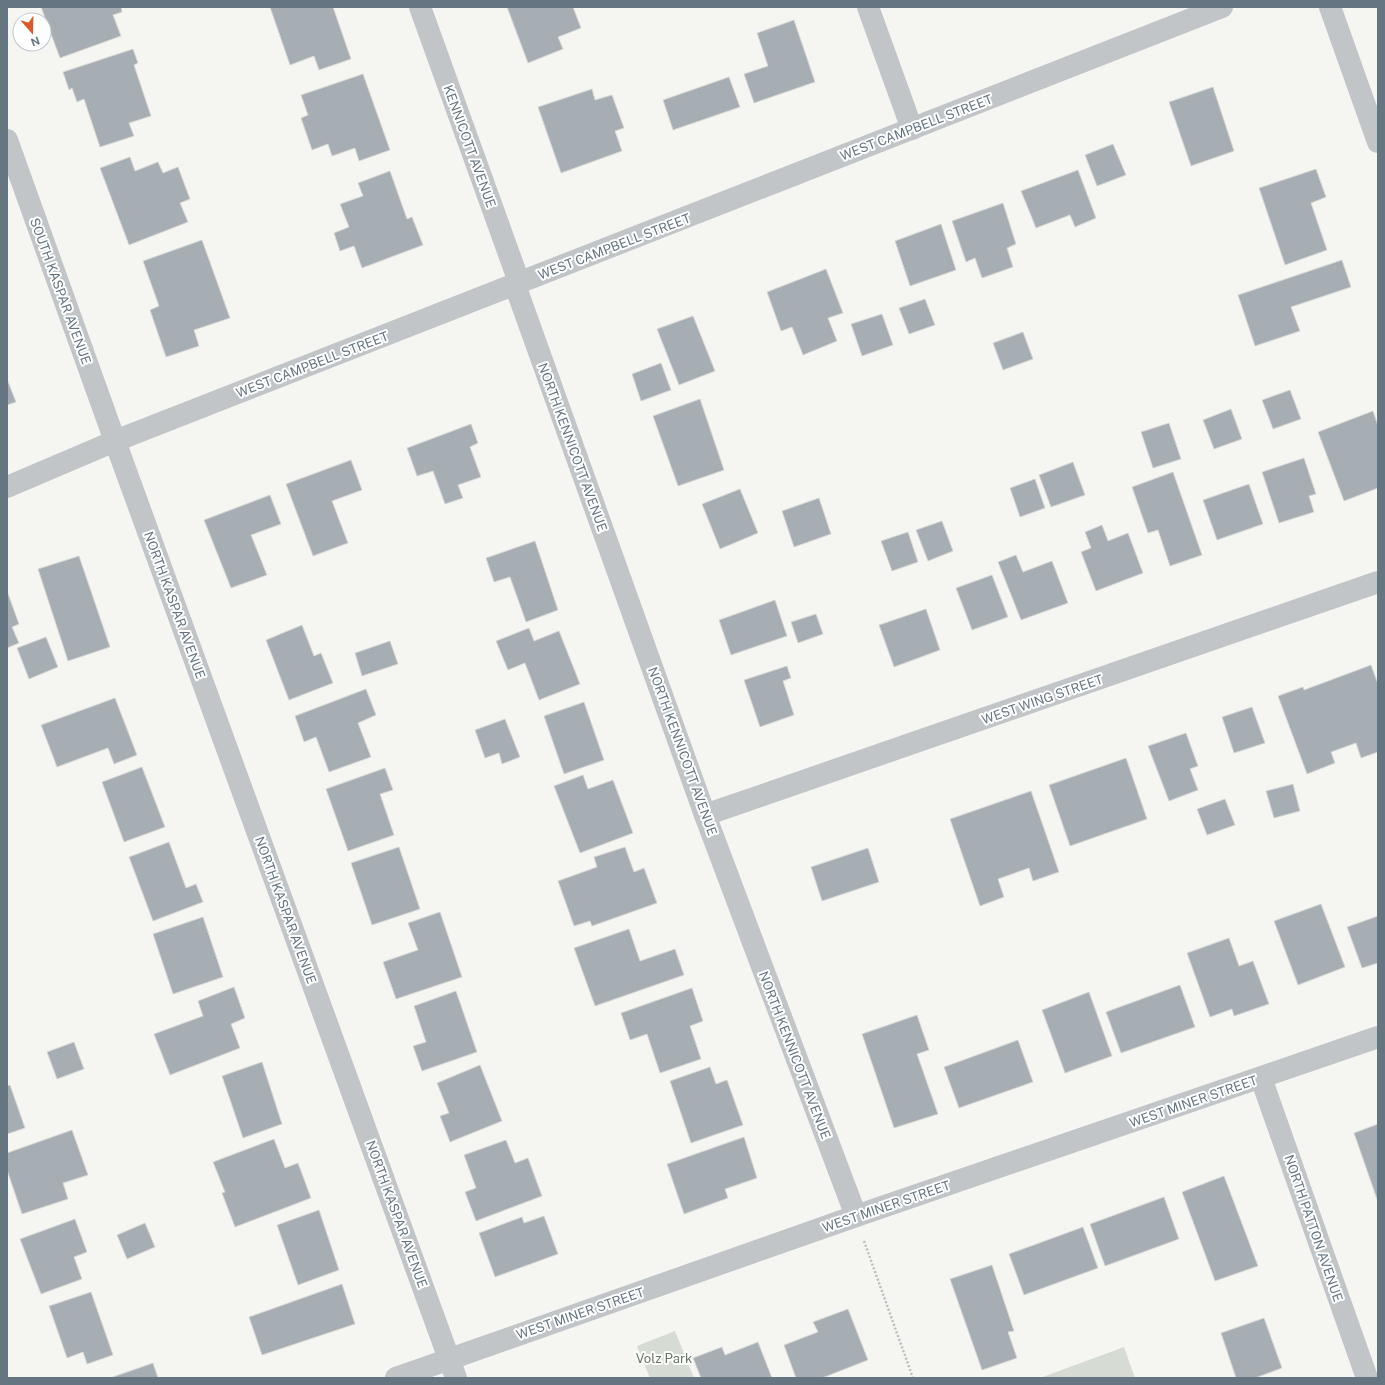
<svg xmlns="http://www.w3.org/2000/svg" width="1385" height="1385" font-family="'Public Sans',sans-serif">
<rect width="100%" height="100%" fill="#f5f5f2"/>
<!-- green -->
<g fill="#d6dcd3">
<polygon points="675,1331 694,1378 650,1378 637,1346"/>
<polygon points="1124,1347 1135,1378 1040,1378"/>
</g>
<!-- building -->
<g fill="#a6aeb3" stroke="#d7d7d5">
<polygon points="41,7 121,7 122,12 113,15 121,36 60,58"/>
<polygon points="270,7 333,7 351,59 319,70 314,56 290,65"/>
<polygon points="507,7 573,7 581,28 558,37 563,49 528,63"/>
<polygon points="794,20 815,82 754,103 744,74 768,66 757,33"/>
<polygon points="133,49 138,63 134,65 151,116 129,123 134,136 100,147 84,99 77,102 72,88 69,90 63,72"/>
<polygon points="363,74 390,150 359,161 355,148 332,156 328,144 312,150 301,118 308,115 301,95"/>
<polygon points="729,77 740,107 673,130 663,100"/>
<polygon points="1213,87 1234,151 1191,166 1169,102"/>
<polygon points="592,89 595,100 612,95 624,128 615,131 622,151 561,173 538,107"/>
<polygon points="1113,144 1126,175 1097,186 1085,155"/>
<polygon points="130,157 135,171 158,162 163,173 178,167 190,199 180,203 188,222 129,245 100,168"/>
<polygon points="1316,169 1326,197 1311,203 1327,250 1285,265 1259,188"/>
<polygon points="1078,170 1096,218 1075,227 1070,215 1036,228 1021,191"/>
<polygon points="390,171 407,219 412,217 423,245 362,268 354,246 340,251 334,233 349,227 340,204 363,196 358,183"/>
<polygon points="1003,203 1016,244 1007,248 1013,267 982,278 975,258 966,262 952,221"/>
<polygon points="941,224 956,270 910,286 895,241"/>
<polygon points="202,240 230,318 194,330 199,346 166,357 150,310 159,306 143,261"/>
<polygon points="1342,260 1351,287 1291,307 1300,331 1255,346 1238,295"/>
<polygon points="826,269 843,313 828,318 837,341 803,355 792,327 781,331 767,292"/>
<polygon points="925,299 935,325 909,334 899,308"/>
<polygon points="882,314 893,345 862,356 851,324"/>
<polygon points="693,316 715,371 679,385 657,329"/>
<polygon points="1023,332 1033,359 1003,370 993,343"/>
<polygon points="661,363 671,390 641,401 632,374"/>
<polygon points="7,379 16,402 7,405"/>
<polygon points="1290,390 1301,419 1273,429 1262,400"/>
<polygon points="700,399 724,470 678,486 653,416"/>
<polygon points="1231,409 1242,439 1214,449 1203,420"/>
<polygon points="1373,411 1378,426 1378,488 1344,501 1318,432"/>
<polygon points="1169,423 1181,459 1153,468 1141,432"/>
<polygon points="471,424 478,443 470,447 481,477 458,485 463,498 445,504 433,471 417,476 407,448"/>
<polygon points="1304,458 1316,494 1309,496 1314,512 1279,523 1262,472"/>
<polygon points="351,460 362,490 332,501 348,543 313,556 286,484"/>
<polygon points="1073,462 1085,495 1051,507 1039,475"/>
<polygon points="1173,472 1202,555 1170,566 1158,530 1148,533 1132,487"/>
<polygon points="1035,479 1045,508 1020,517 1010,488"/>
<polygon points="1249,484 1263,524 1217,540 1203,500"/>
<polygon points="740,489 758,533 720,549 702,504"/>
<polygon points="270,495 281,524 251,535 267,575 231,588 204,520"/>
<polygon points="819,498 831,534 794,547 782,511"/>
<polygon points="942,521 953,551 928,561 916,530"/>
<polygon points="1102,525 1108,541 1128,533 1143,573 1096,591 1081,552 1091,548 1085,532"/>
<polygon points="908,532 918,562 892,571 881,541"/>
<polygon points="535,541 558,610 526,622 510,577 494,582 486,558"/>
<polygon points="1016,555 1023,572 1052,561 1068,603 1021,620 998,562"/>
<polygon points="79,556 110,647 68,661 38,569"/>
<polygon points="992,575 1008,617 972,630 956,588"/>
<polygon points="7,591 19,624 12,627 19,643 7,648"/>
<polygon points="775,600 787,636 731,655 719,620"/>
<polygon points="926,609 940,650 894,667 879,625"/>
<polygon points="816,614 823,634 798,643 791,622"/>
<polygon points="302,625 314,656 321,653 333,683 289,700 266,640"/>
<polygon points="529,628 534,641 559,631 580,684 539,700 525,663 508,670 496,641"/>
<polygon points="46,637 58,667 29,679 17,648"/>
<polygon points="390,641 398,664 362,676 355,653"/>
<polygon points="1371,665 1378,684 1378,752 1361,758 1356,743 1331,752 1335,763 1307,774 1278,696 1303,687 1304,690"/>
<polygon points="787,666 791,678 783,681 794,715 760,727 744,680"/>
<polygon points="366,689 376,715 358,723 371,757 329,772 316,737 304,742 295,716"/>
<polygon points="115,698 137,755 114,764 108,748 57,767 41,725"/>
<polygon points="584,702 604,760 564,774 544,716"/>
<polygon points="1252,707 1265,743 1234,753 1222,717"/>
<polygon points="505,719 520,757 502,764 499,753 485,758 475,730"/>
<polygon points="1186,733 1198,766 1190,769 1198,790 1169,801 1148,746"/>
<polygon points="1126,758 1147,819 1070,846 1049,785"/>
<polygon points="142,767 165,827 124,842 102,782"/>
<polygon points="385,768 393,790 380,794 394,835 348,851 326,789"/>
<polygon points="583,775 588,789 613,780 633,833 580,853 554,786"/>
<polygon points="1293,784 1300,811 1274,818 1266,791"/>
<polygon points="1031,791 1059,872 1033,881 1029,868 998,879 1004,897 980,906 950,819"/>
<polygon points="1225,799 1235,825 1207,835 1197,809"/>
<polygon points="169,842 186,888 196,884 203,902 153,921 129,857"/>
<polygon points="399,847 420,909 372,925 351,863"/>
<polygon points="625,847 634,872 644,868 657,903 592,926 590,921 574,926 558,881 597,867 594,857"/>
<polygon points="868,848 879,882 822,901 811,867"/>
<polygon points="1321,904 1345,967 1298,985 1274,921"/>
<polygon points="440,912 462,977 396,999 383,962 418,950 408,923"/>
<polygon points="1378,916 1378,963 1362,968 1347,927"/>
<polygon points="203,917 223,977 173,994 153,934"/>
<polygon points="629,929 640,961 675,949 684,975 595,1006 574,948"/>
<polygon points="1229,938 1239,966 1253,961 1269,1004 1234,1016 1232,1009 1210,1017 1187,953"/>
<polygon points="1180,985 1195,1027 1121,1053 1106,1012"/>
<polygon points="234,987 245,1018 231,1024 240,1048 170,1075 154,1034 203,1016 198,1001"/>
<polygon points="692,988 703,1021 690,1026 701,1059 660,1073 647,1034 630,1040 621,1013"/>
<polygon points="456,991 477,1052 422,1071 413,1046 426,1042 414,1006"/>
<polygon points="1089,992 1112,1056 1065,1073 1042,1010"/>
<polygon points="917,1015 929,1050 917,1054 938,1114 894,1128 862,1034"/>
<polygon points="1018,1040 1033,1082 959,1108 944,1067"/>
<polygon points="74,1042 84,1069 57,1079 47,1052"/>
<polygon points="262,1062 282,1124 243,1138 222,1076"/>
<polygon points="480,1065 502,1121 450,1142 440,1116 449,1113 437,1083"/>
<polygon points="710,1067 716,1084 727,1080 743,1125 691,1143 670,1081"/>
<polygon points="10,1085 25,1128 7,1134 7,1086"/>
<polygon points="1378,1124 1378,1202 1354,1133"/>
<polygon points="72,1130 88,1175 63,1183 68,1199 22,1214 7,1170 7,1153"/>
<polygon points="744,1137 757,1178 725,1189 728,1198 684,1214 667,1164"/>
<polygon points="274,1139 285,1168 298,1163 311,1198 235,1227 222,1193 225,1192 213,1162"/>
<polygon points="506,1140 515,1163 528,1158 542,1196 476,1221 465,1192 476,1188 464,1155"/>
<polygon points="1224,1176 1258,1266 1215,1281 1182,1192"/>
<polygon points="1164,1197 1179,1239 1105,1266 1090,1224"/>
<polygon points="319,1210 339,1270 298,1285 277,1225"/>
<polygon points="544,1216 558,1254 495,1277 479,1233 522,1217 524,1223"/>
<polygon points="75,1219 87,1252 74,1257 82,1279 41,1294 20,1239"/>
<polygon points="145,1223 155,1247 127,1259 117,1235"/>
<polygon points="1083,1227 1098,1268 1024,1295 1009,1254"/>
<polygon points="992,1265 1014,1331 1008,1332 1017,1358 982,1370 950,1279"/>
<polygon points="342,1284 355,1324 262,1355 249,1317"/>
<polygon points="91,1292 113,1355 87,1364 83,1352 67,1358 49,1306"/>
<polygon points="848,1309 868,1360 822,1378 796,1378 784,1345 818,1332 813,1322"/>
<polygon points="1264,1318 1282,1368 1255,1378 1236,1378 1221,1333"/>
<polygon points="758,1342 772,1378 701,1378 693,1358 722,1347 725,1355"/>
<polygon points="153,1363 158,1378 110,1378"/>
</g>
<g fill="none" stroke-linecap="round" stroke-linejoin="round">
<!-- path -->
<polyline stroke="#bbbdbf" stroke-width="2.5" stroke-dasharray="2 2" stroke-linecap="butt" points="864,1241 913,1378"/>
<!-- street -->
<g stroke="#c1c5c8" stroke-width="22">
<polyline points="420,7 518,279 515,285 705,815 856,1216"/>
<polyline points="868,7 912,129"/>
<polyline points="1330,7 1378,142"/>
<polyline points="7,140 115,441 456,1378"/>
<polyline points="7,487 115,441 1222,7"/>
<polyline points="705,815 1378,582"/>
<polyline points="1261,1078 1367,1378"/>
<polyline points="396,1378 856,1216 1378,1037"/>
</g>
</g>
<g text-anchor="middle" stroke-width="4" stroke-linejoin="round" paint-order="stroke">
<!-- street labels -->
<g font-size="13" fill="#667582" stroke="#fff">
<text transform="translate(916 127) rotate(-21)" y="5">WEST CAMPBELL STREET</text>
<text transform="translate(470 146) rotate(70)" y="5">KENNICOTT AVENUE</text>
<text transform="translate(614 246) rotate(-21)" y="5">WEST CAMPBELL STREET</text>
<text transform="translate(61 291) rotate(70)" y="5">SOUTH KASPAR AVENUE</text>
<text transform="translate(312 364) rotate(-21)" y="5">WEST CAMPBELL STREET</text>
<text transform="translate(573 447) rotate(70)" y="5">NORTH KENNICOTT AVENUE</text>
<text transform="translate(175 605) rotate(70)" y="5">NORTH KASPAR AVENUE</text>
<text transform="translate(1042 699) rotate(-19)" y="5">WEST WING STREET</text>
<text transform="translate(683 751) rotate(70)" y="5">NORTH KENNICOTT AVENUE</text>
<text transform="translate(286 910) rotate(70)" y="5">NORTH KASPAR AVENUE</text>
<text transform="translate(795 1055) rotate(69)" y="5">NORTH KENNICOTT AVENUE</text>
<text transform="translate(1193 1101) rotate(-19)" y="5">WEST MINER STREET</text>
<text transform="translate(886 1206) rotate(-19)" y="5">WEST MINER STREET</text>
<text transform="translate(397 1214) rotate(70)" y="5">NORTH KASPAR AVENUE</text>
<text transform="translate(1314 1228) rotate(71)" y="5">NORTH PATTON AVENUE</text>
<text transform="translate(580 1313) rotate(-19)" y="5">WEST MINER STREET</text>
</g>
<!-- park labels -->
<g font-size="13" fill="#687964" stroke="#fff">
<text x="664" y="1363">Volz Park</text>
</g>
</g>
<!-- border -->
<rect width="1385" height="1385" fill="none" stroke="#667582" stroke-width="16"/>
<!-- north arrow -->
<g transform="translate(32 32) rotate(160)"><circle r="19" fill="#ffffff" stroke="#c2c8cd"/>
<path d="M0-3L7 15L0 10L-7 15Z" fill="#db5a2c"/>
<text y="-6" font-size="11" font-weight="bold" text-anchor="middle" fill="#667582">N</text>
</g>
</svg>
